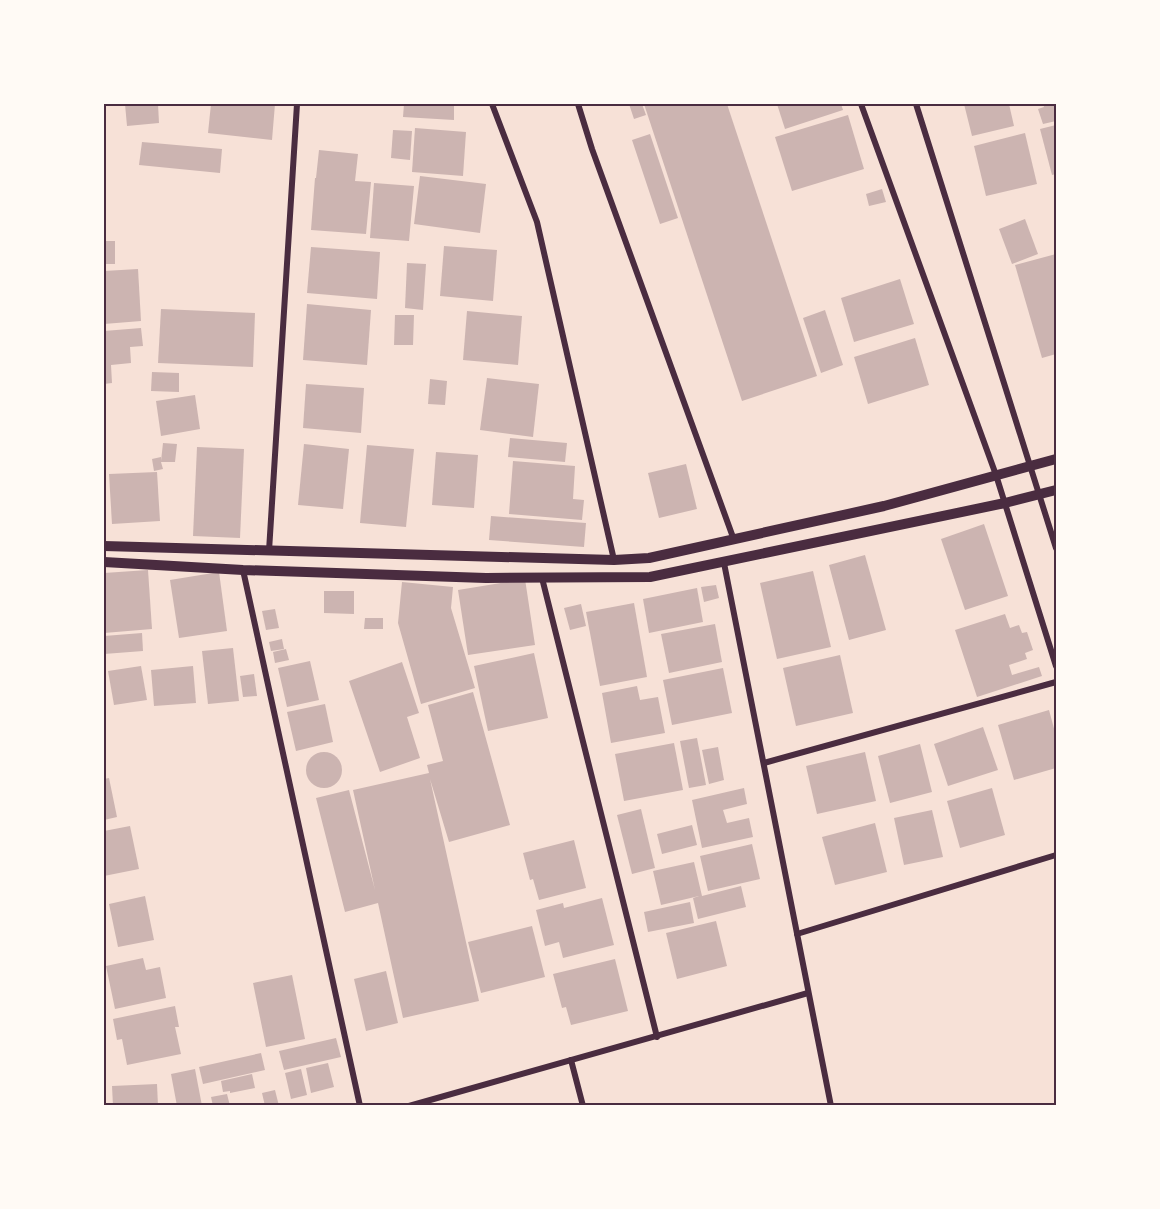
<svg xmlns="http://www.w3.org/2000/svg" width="1160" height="1209" font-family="'Open Sans',sans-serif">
<rect width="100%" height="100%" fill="#f7e1d7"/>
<!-- building -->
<g fill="#ccb4b1">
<polygon points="125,104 158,104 159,123 127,126"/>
<polygon points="211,104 275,104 272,140 208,133"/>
<polygon points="404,104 454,104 454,120 403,117"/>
<polygon points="629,104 642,104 646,115 634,119"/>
<polygon points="644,104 727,104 817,376 742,401"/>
<polygon points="777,104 841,104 843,110 785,129"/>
<polygon points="964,104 1009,104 1014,126 972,136"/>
<polygon points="1043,104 1056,104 1056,121 1043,124 1038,109 1044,107"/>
<polygon points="848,115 864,169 792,191 775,137"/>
<polygon points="1056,125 1056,174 1052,175 1040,129"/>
<polygon points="415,128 466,132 463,176 412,172"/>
<polygon points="393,130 412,131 410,160 391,158"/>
<polygon points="1025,133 1037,184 986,196 974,146"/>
<polygon points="650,134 678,218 660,224 632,140"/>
<polygon points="142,142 222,149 220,173 139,165"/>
<polygon points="319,150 358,154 355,181 371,182 366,234 311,230 315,178 316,178"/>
<polygon points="420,176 486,184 480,233 414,224"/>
<polygon points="374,183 414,186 409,241 370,238"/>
<polygon points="882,189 886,202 869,206 866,194"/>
<polygon points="1025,219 1038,254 1012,264 999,229"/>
<rect x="104" y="241" width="11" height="23"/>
<polygon points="444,246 497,250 493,301 440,296"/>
<polygon points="311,247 380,252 377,299 307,293"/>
<polygon points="1056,254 1056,354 1042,358 1015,265"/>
<polygon points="407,263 426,264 423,310 405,308"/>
<polygon points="138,269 141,321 104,324 104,271"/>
<polygon points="900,279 914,324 854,342 841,298"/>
<polygon points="307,304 371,310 367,365 303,360"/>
<polygon points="161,309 255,313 253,367 158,363"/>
<polygon points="825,310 843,365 821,373 803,318"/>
<polygon points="467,311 522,316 518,365 463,360"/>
<polygon points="395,315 414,315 413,345 394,345"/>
<polygon points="141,328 143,346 130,347 131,363 111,365 112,383 104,384 104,331"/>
<polygon points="915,338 929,385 868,404 854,357"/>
<polygon points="152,372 179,373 179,392 151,391"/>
<polygon points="487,378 539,384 533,437 480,430"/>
<polygon points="430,379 447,381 445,405 428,404"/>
<polygon points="306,384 364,388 361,433 303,428"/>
<polygon points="195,395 200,429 161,436 156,401"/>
<polygon points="510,438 567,443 565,462 508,457"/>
<polygon points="163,443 177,444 175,462 161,462 163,469 154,471 152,459 161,457 161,461"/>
<polygon points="304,444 349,449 343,509 298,505"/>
<polygon points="367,445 414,449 406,527 360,523"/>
<polygon points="197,447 244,449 240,538 193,536"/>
<polygon points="436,452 478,455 474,508 432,505"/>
<polygon points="513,461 575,466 573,499 584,500 582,520 509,514"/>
<polygon points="686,464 697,509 659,518 648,473"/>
<polygon points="157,472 160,521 112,524 109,474"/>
<polygon points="491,516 586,523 584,547 489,540"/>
<polygon points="984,524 1008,596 965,610 941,539"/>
<polygon points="865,555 886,630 849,640 829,565"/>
<polygon points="148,570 152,629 104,633 104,573"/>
<polygon points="813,571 831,647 777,659 760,583"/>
<polygon points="219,572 227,631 179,638 170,580"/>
<polygon points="525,579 535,645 468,655 458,590"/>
<polygon points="402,582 453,587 451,608 475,688 421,704 398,623"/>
<polygon points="716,585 719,598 704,602 701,587"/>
<polygon points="697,588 703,622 649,633 643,599"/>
<polygon points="324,591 354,591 354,614 324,613"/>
<polygon points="634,603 647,677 600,686 586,612"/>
<polygon points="581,604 586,626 570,630 564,608"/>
<polygon points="275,609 279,628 266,630 262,611"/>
<polygon points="1005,614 1010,628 1019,625 1022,633 1027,632 1033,650 1025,653 1027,659 1009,665 1012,675 1039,667 1042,676 977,697 955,630"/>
<polygon points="365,618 383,618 383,629 364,629"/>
<polygon points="715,624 722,662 669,673 661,634"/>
<polygon points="142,633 143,651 104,654 104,636"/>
<polygon points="282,639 284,649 271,651 269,642"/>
<polygon points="233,648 239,701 208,704 202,651"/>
<polygon points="286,649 289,660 275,663 273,652"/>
<polygon points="534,653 548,718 488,731 474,666"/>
<polygon points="840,655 853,713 796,726 783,668"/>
<polygon points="310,661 319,700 287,707 278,668"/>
<polygon points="402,662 419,713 407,717 420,758 380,772 349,681"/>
<polygon points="141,666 147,700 114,705 108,671"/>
<polygon points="193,666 196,703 154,706 151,670"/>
<polygon points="723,668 732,713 672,725 663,680"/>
<polygon points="254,674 257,696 243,697 240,676"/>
<polygon points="637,686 640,700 658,697 665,733 611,743 602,693"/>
<polygon points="473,692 510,825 449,842 430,779 479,1001 403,1018 378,903 345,912 316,798 349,790 375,890 353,790 429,773 427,765 443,761 428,705"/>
<polygon points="325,704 333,742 296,751 287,712"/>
<polygon points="1049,710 1056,736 1056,768 1014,780 998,725"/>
<polygon points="983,727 998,770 948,786 934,744"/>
<polygon points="697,738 706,785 689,788 680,741"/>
<polygon points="674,743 683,790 624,801 615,754"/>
<polygon points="920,744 932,792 890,803 878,756"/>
<polygon points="718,747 724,780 709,784 702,750"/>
<polygon points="865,752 876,801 817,814 806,766"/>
<circle cx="324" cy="770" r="18"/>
<polygon points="109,778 117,817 104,820 104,779"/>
<polygon points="744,788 747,804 723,810 727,823 749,818 753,837 702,848 692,800"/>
<polygon points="992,788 1005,835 960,848 947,801"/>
<polygon points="641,809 655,868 632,874 617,815"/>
<polygon points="932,810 943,857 904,865 894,818"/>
<polygon points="875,823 887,872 835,885 822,837"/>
<polygon points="692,825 697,845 662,854 657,834"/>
<polygon points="130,826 139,869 104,876 104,831"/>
<polygon points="574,840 586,888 539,900 533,879 530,880 523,853"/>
<polygon points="752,844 760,879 708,891 700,856"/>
<polygon points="694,862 702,896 741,886 746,907 698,919 693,898 699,896 661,905 653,871"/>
<polygon points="145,896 154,940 118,947 109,904"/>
<polygon points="602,898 614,945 563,958 559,942 545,946 536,910 563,903 564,908"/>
<polygon points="690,902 694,923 648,932 644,912"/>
<polygon points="716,921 727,966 677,979 666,933"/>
<polygon points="532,926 545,977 481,993 468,942"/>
<polygon points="143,958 146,970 160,967 166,998 115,1009 106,966"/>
<polygon points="615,959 628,1011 571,1025 566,1007 562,1008 553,974"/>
<polygon points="386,971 398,1023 366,1031 354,979"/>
<polygon points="292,975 305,1039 266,1047 253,983"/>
<polygon points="175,1006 179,1027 175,1027 181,1054 127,1065 122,1039 117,1040 113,1019"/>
<polygon points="336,1038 341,1057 284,1070 279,1051"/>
<polygon points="261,1053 265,1070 203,1084 199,1067"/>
<polygon points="328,1063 334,1087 311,1093 306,1068"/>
<polygon points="195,1069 202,1106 177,1106 171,1074"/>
<polygon points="301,1069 307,1095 291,1099 285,1073"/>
<polygon points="252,1074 255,1088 230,1093 230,1091 223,1092 221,1081"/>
<polygon points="157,1084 158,1106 113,1106 112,1086"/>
<polygon points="275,1090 279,1106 265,1106 262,1093"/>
<polygon points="227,1094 230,1106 213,1106 211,1097"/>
</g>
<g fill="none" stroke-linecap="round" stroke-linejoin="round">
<!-- minor -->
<g stroke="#4a2c40" stroke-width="6">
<polyline points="492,104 537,222 614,560"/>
<polyline points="578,104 592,149 734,540"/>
<polyline points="861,104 996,475 1056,666"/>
<polyline points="916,104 1056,548"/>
<polyline points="269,551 297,104"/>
<polyline points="724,563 831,1106"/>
<polyline points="243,570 360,1106"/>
<polyline points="542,578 657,1037"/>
<polyline points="764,763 1056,682"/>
<polyline points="797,934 1056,855"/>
<polyline points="571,1060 583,1106"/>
<polyline points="409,1106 808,993"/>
</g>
<!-- tertiary -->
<g stroke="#4a2c40" stroke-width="10">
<polyline points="104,546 614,560 649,558 884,506 1056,459"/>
<polyline points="104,562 243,570 486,578 650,577 1005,503 1056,490"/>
</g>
</g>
<!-- border -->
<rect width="1160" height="1209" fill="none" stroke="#fffaf5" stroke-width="210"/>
<rect x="105" y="105" width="950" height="999" fill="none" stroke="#4a2c40" stroke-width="2"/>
</svg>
